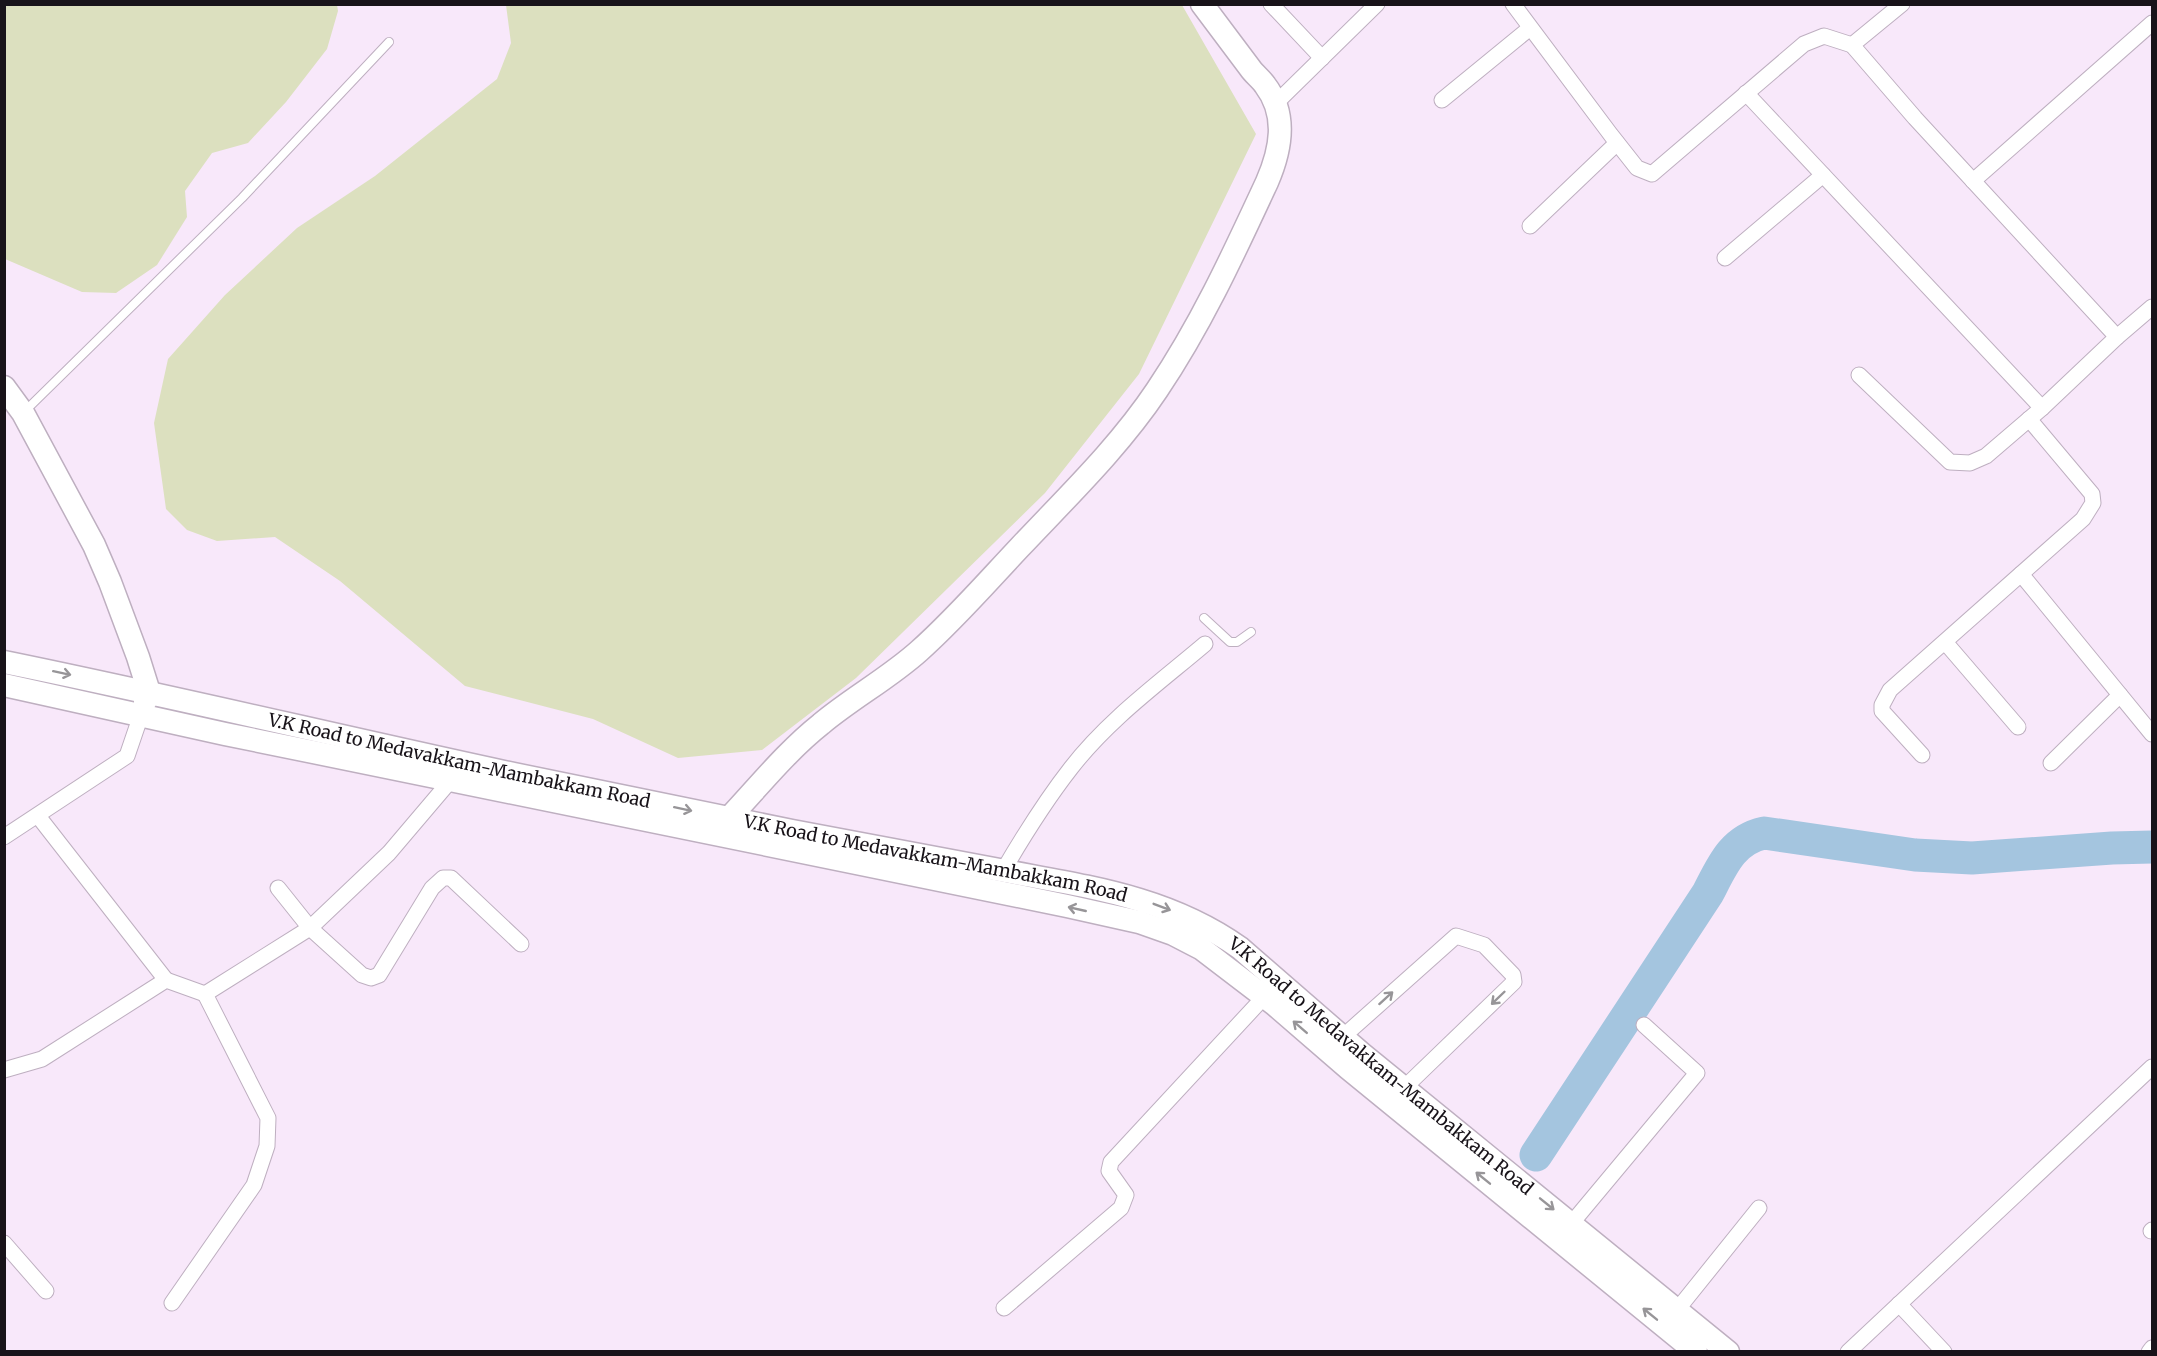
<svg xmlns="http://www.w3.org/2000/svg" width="2157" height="1356" font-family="Merriweather,serif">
<rect width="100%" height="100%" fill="#f8e8fa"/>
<!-- green -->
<g fill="#dce0bf">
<polygon points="337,5 338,11 327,49 286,102 248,143 212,153 185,191 187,217 157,265 116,293 82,292 5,259 5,5"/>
<polygon points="506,5 1182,5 1256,134 1139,374 1045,493 856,678 762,750 678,758 593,719 465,686 340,581 275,537 217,541 187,530 166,509 154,423 168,359 225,295 297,228 375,176 497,79 511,43"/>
</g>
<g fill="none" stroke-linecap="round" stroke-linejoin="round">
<!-- river -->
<path stroke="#a4c5df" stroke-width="33" d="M1536,1155L1708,893C1722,866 1732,840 1764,833L1915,855L1972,858L2112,848L2152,847"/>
<!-- lane casing -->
<g stroke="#beafc0" stroke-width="10">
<g id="lane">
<polyline points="24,412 242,198 389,42"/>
<polyline points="1204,618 1230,642 1237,642 1251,632"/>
</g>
</g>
<!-- street casing -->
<g stroke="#beafc0" stroke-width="17">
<g id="street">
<polyline points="1271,4 1322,58"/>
<polyline points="1513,4 1611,135 1637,168 1652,174 1804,44 1824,36 1852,45"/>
<polyline points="1746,93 2042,408"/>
<polyline points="1442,100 1530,28"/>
<polyline points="1276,103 1377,4"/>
<polyline points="1973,181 2152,23"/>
<polyline points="1530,226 1617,143"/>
<polyline points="1725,258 1823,175"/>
<polyline points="2117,337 2152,307"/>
<polyline points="1859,375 1950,462 1970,463 1986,456 2042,408 2117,337 1915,118 1852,45 1902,4"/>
<polyline points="2021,574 2152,734"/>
<polyline points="1945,642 2018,727"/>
<polyline points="1922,755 1882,711 1882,705 1890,690 2083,519 2093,503 2092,494 2029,419"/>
<polyline points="2051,763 2120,695"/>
<polyline points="38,816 166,980"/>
<polyline points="4,837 127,756 141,715"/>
<path d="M1003,871C1024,835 1046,800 1071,768C1108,720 1159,683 1205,644"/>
<polyline points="278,888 310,928 362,975 371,978 379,975 432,888 443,878 451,878 521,944"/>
<polyline points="1337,1042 1456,936 1484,945 1513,975 1514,982 1404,1088"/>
<polyline points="4,1070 42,1059 166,980 205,994 310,928 389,853 451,780"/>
<polyline points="1571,1224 1697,1073 1644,1025"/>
<polyline points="2151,1231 2152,1230"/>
<polyline points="4,1243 46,1291"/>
<polyline points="172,1303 254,1185 267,1146 268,1118 205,994"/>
<polyline points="1899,1304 1944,1352"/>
<polyline points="1004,1308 1121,1208 1126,1195 1109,1171 1111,1162 1264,997"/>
<polyline points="1677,1310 1759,1208"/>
<polyline points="1848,1352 2152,1067"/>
<polyline points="2149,1352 2152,1348"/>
</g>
</g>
<!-- secondary casing -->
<g stroke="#beafc0" stroke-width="25">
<g id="secondary">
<polyline points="4,387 23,413 94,545 110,582 138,657 149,692 145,702"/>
<path id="s1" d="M4,662C171,696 337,736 504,772C600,792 696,811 792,831C863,845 934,858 1005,871C1089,887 1168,897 1240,948L1362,1054L1728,1352"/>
<polyline points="4,685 225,734 1067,906 1139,922 1173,934 1202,949 1274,1004 1348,1068 1696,1352"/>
<path d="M726,830L729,818C759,786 787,751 821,724C852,698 889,678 919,651C955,619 987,582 1020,547C1067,497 1119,447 1157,390C1201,325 1234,253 1267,182C1281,150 1288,115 1265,85C1261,79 1254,74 1250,68C1234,47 1218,25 1202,4"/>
</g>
</g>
<!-- lane -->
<use href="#lane" stroke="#fff" stroke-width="8"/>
<!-- street -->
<use href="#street" stroke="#fff" stroke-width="15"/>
<!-- secondary -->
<use href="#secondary" stroke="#fff" stroke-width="22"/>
</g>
<!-- one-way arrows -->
<defs><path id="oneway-shaft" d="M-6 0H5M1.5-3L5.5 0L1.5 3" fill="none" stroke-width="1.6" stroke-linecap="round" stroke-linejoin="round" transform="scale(1.5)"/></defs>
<g stroke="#979598">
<use href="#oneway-shaft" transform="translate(62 673) rotate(12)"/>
<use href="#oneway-shaft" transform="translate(683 809) rotate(12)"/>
<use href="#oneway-shaft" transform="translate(1162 907) rotate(21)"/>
<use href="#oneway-shaft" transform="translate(1077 909) rotate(-167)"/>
<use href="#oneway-shaft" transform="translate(1386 998) rotate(-42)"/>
<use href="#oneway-shaft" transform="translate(1498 998) rotate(136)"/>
<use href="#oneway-shaft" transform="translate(1300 1027) rotate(-139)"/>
<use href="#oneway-shaft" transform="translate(1483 1178) rotate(-141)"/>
<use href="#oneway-shaft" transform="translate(1547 1204) rotate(39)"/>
<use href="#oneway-shaft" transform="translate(1650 1314) rotate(-141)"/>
</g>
<g text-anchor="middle" stroke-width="6" stroke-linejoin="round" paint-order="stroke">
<!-- street labels -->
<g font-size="18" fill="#181319" stroke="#f8e8fa">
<text dy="6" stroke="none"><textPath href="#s1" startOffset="466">V.K Road to Medavakkam-Mambakkam Road</textPath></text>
<text dy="6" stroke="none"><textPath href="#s1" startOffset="952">V.K Road to Medavakkam-Mambakkam Road</textPath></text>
<text dy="6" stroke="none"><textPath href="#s1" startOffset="1456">V.K Road to Medavakkam-Mambakkam Road</textPath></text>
</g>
</g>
<!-- border -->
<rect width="2157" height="1356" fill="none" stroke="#181319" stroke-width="12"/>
</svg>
